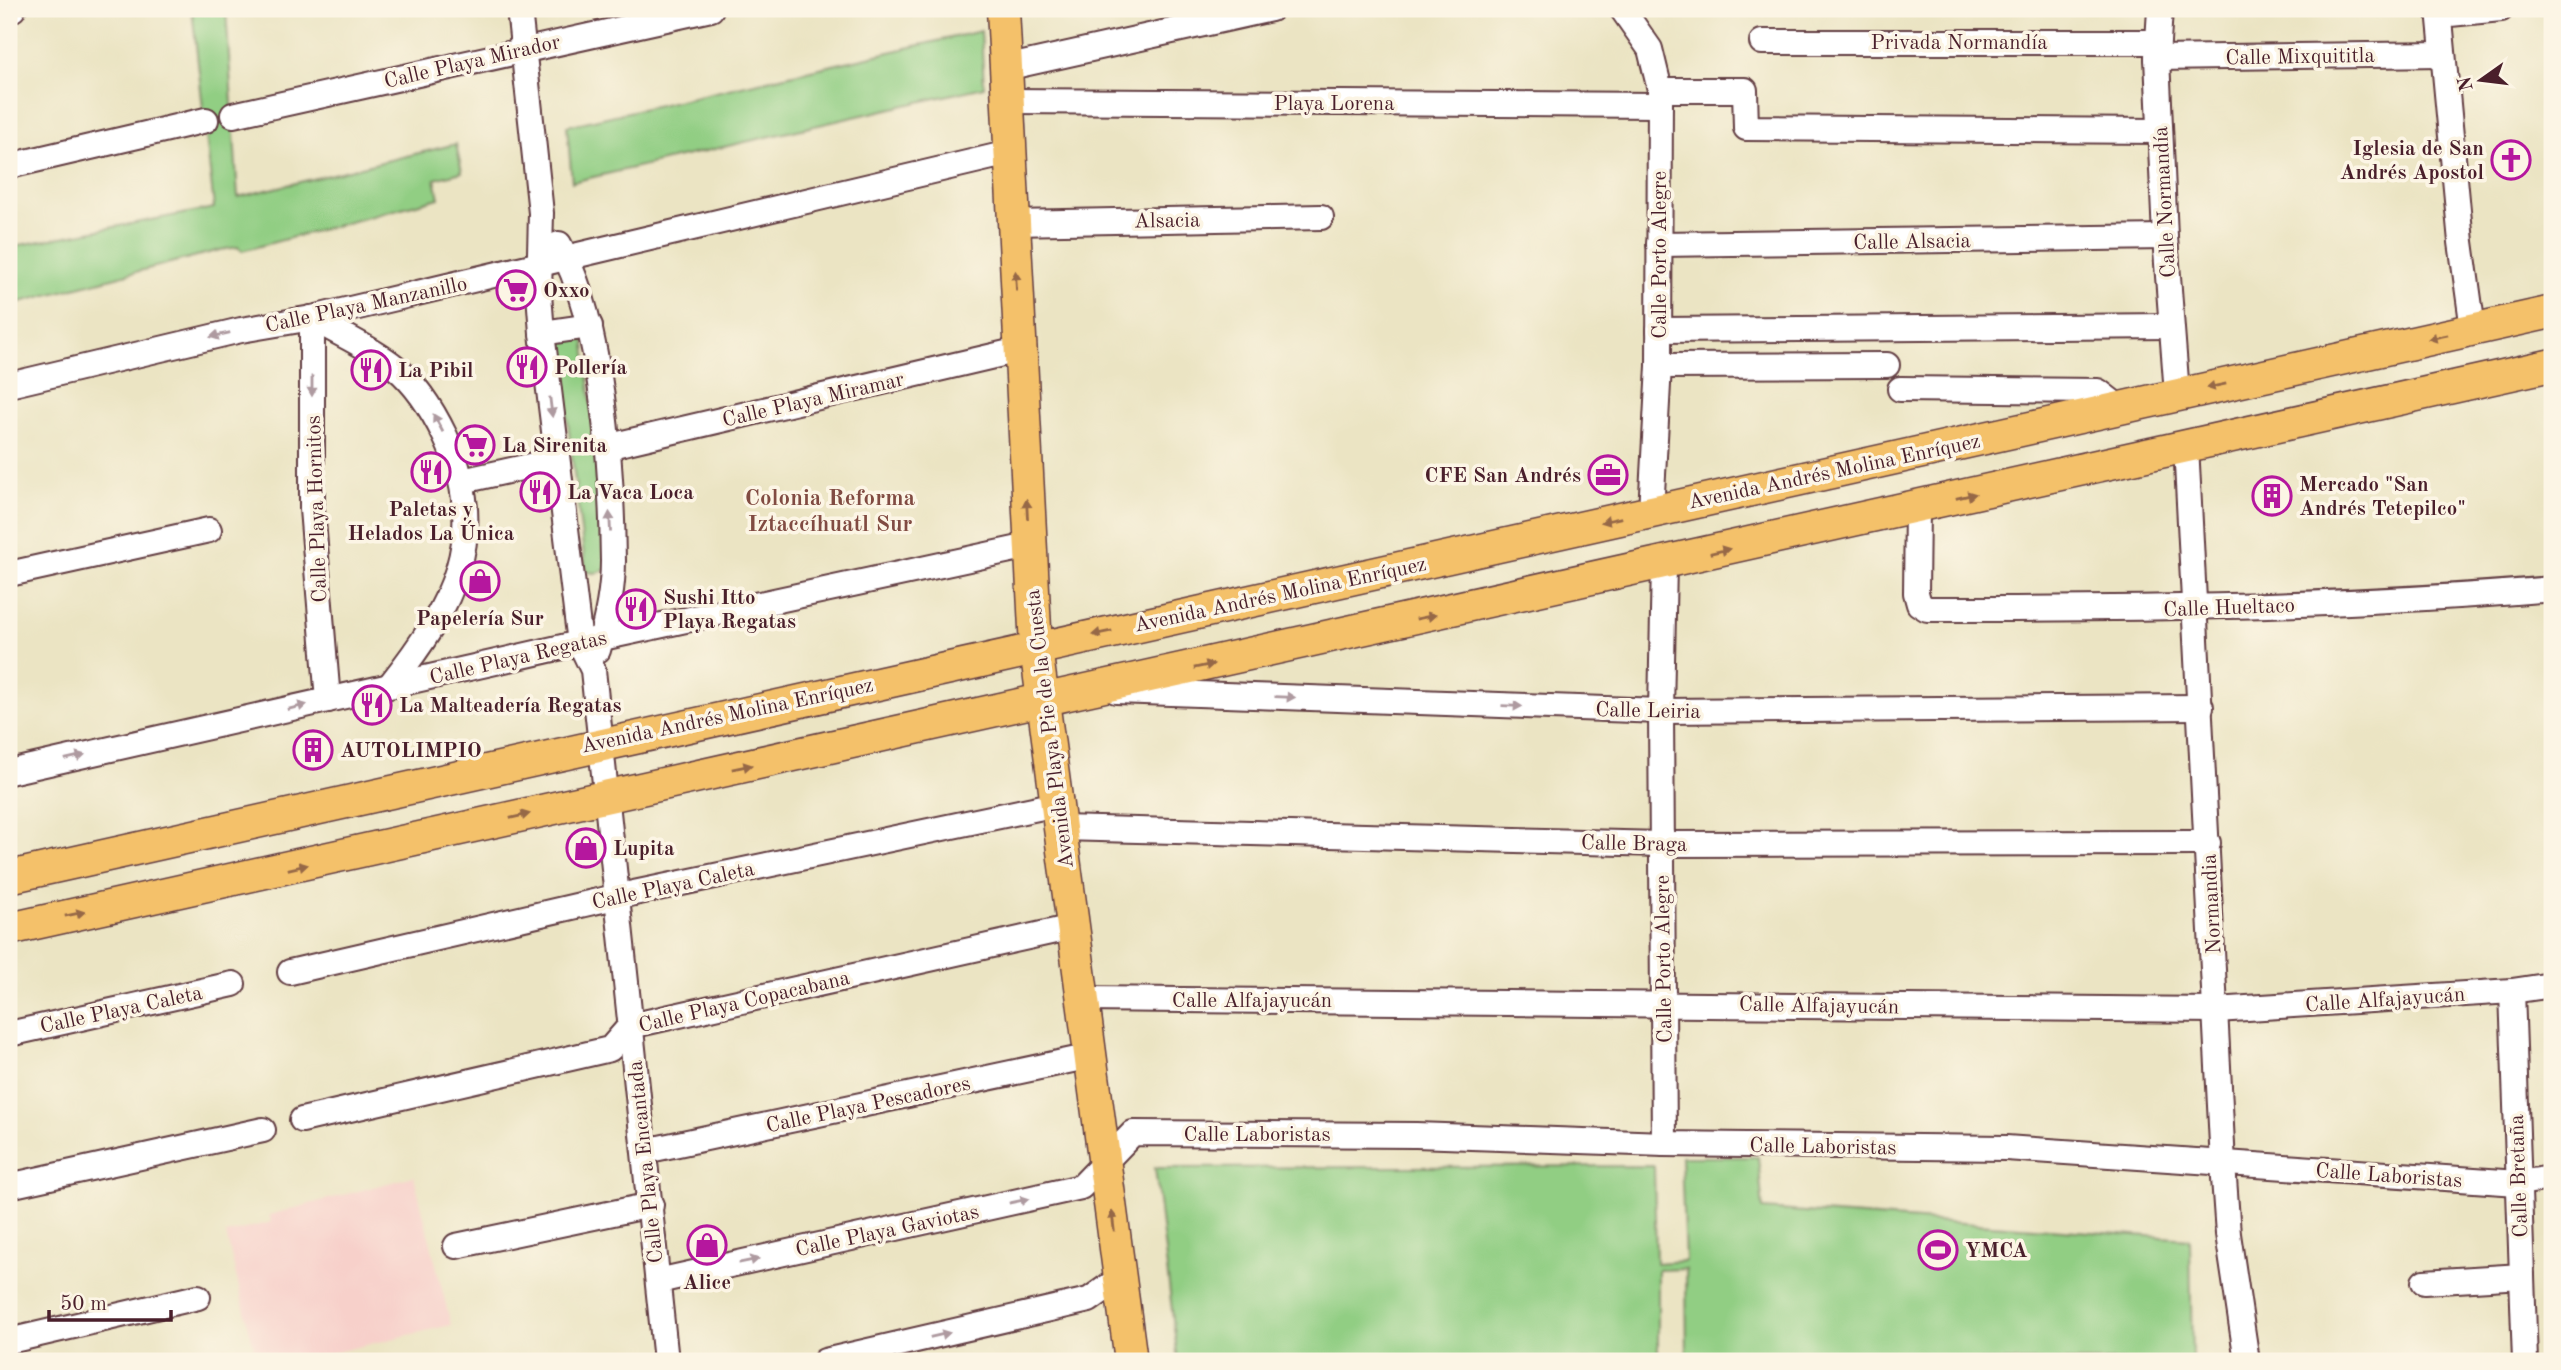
<svg xmlns="http://www.w3.org/2000/svg" width="2561" height="1370" font-family="'Old Standard TT',serif">
<rect width="100%" height="100%" fill="#fcf5e5"/>
<filter id="ink" filterUnits="userSpaceOnUse"><feTurbulence type="fractalNoise" baseFrequency=".0143" numOctaves="2"/><feDisplacementMap in="SourceGraphic" scale="14" xChannelSelector="R" yChannelSelector="G"/><feConvolveMatrix kernelMatrix="1 2 1 2 8 2 1 2 1" color-interpolation-filters="sRGB"/></filter>
<filter id="wash" filterUnits="userSpaceOnUse"><feTurbulence type="fractalNoise" baseFrequency=".00686" numOctaves="4" result="noise"/><feDisplacementMap in="SourceGraphic" scale="28" xChannelSelector="R" yChannelSelector="G"/><feGaussianBlur stdDeviation="1.57" result="paint"/><feColorMatrix in="noise" values="0 0 0 0 0 0 0 0 0 0 0 0 0 0 0 0 0 1.4 0 .05"/><feComposite in="paint" operator="in"/></filter>
<g filter="url(#wash)">
<rect width="100%" height="100%" fill="#ebe4c3"/>
<!-- built -->
<polygon fill="#f7d0ca" points="414,1176 451,1325 298,1361 257,1361 226,1234 271,1222 269,1215"/>
<!-- green -->
<g fill="#91ce83" stroke="#6e7657" stroke-width="2">
<polygon points="192,9 226,9 238,197 456,144 462,172 435,179 439,198 242,251 238,247 220,250 9,305 9,247 214,208"/>
<polygon points="981,31 984,87 572,182 567,126"/>
<polygon points="584,334 608,569 596,573 586,572 558,341"/>
<polygon points="1681,1157 1758,1157 1763,1209 2190,1239 2192,1361 1687,1361 1686,1269 1658,1270 1658,1361 1178,1361 1155,1168 1654,1166 1656,1263 1685,1261"/>
</g>
</g>
<g filter="url(#ink)">
<g fill="none" stroke-linecap="round" stroke-linejoin="round">
<!-- minor casing -->
<g stroke="#623d42" stroke-width="28">
<g id="minor">
<polyline points="519,9 541,213 539,294 542,333 580,643 593,670 666,1361"/>
<polyline points="1622,9 1650,49 1660,90 1659,366 1651,511"/>
<polyline points="2160,9 2157,58 2165,237 2177,394"/>
<polyline points="2439,9 2461,242 2473,329"/>
<polyline points="9,10 13,9"/>
<polyline points="2440,15 2501,9"/>
<polyline points="1762,42 2156,42"/>
<polyline points="2157,58 2442,54"/>
<polyline points="1005,68 1271,9"/>
<polyline points="1660,90 1745,90 1746,128 2160,131"/>
<polyline points="1007,101 1660,105"/>
<polyline points="233,115 711,9"/>
<polyline points="9,166 206,120"/>
<polyline points="1013,223 1321,217"/>
<path d="M559,244C603,322 612,470 613,561C613,589 606,623 598,650"/>
<polyline points="1659,244 2165,237"/>
<path d="M312,318C339,334 370,347 395,367C417,385 433,411 445,436C492,535 452,607 390,685"/>
<polyline points="312,318 312,509 328,700"/>
<polyline points="1659,330 2171,326"/>
<polyline points="542,333 590,326"/>
<polyline points="1659,366 1887,365"/>
<polyline points="9,385 241,330 312,318 1009,153"/>
<polyline points="1900,389 2098,391 2120,408"/>
<polyline points="2186,445 2223,1164 2228,1234 2247,1361"/>
<polyline points="606,447 1019,350"/>
<polyline points="462,481 557,460"/>
<path d="M1917,507L1916,593L1919,604L1927,609C2138,609 2342,607 2552,589"/>
<polyline points="1664,564 1661,711 1664,1144"/>
<polyline points="9,574 209,530"/>
<polyline points="1116,691 1661,711 2201,707"/>
<polyline points="9,772 602,638 1029,546"/>
<polyline points="1061,828 1661,844 2208,843"/>
<polyline points="290,972 615,897 1057,804"/>
<polyline points="2512,991 2525,1361"/>
<polyline points="1084,999 2216,1010 2512,991 2552,985"/>
<polyline points="9,1034 233,984"/>
<polyline points="302,1120 610,1049 630,1026 1073,927"/>
<polyline points="645,1151 1091,1056"/>
<polyline points="9,1186 263,1130"/>
<polyline points="456,1246 651,1205"/>
<polyline points="658,1281 1081,1187 1133,1133 1416,1135 1664,1144 2006,1148 2518,1183 2552,1178"/>
<polyline points="2424,1282 2522,1276"/>
<polyline points="9,1341 198,1297"/>
<polyline points="825,1361 1089,1300 1120,1278"/>
</g>
</g>
<!-- major casing -->
<g stroke="#623d42" stroke-width="35">
<g id="major">
<polyline points="1003,9 1036,648 1131,1361"/>
<polyline points="9,877 2552,312"/>
<polyline points="9,929 2552,365"/>
</g>
</g>
<!-- minor -->
<use href="#minor" stroke="#fff" stroke-width="24"/>
<!-- major -->
<use href="#major" stroke="#f4c16a" stroke-width="32"/>
</g>
<!-- one-way arrows -->
<defs><path id="oneway-solid" d="M-6-.8H1V-3.2L6.5 0L1 3.2V.8H-6Z" transform="scale(1.75)"/></defs>
<g fill="#966847">
<use href="#oneway-solid" transform="translate(1016 281) rotate(-93)"/>
<use href="#oneway-solid" transform="translate(2438 337) rotate(168)"/>
<use href="#oneway-solid" transform="translate(2216 386) rotate(168)"/>
<use href="#oneway-solid" transform="translate(1966 496) rotate(-13)"/>
<use href="#oneway-solid" transform="translate(1027 509) rotate(-93)"/>
<use href="#oneway-solid" transform="translate(1611 520) rotate(167)"/>
<use href="#oneway-solid" transform="translate(1720 551) rotate(-13)"/>
<use href="#oneway-solid" transform="translate(1426 617) rotate(-12)"/>
<use href="#oneway-solid" transform="translate(1102 633) rotate(168)"/>
<use href="#oneway-solid" transform="translate(1204 666) rotate(-12)"/>
<use href="#oneway-solid" transform="translate(742 767) rotate(-12)"/>
<use href="#oneway-solid" transform="translate(520 816) rotate(-13)"/>
<use href="#oneway-solid" transform="translate(298 867) rotate(-13)"/>
<use href="#oneway-solid" transform="translate(75 914) rotate(-12)"/>
<use href="#oneway-solid" transform="translate(1113 1221) rotate(-97)"/>
</g>
<g fill="#ae9aa0">
<use href="#oneway-solid" transform="translate(220 335) rotate(167)"/>
<use href="#oneway-solid" transform="translate(312 386) rotate(90)"/>
<use href="#oneway-solid" transform="translate(551 407) rotate(83)"/>
<use href="#oneway-solid" transform="translate(438 423) rotate(-118)"/>
<use href="#oneway-solid" transform="translate(610 522) rotate(-93)"/>
<use href="#oneway-solid" transform="translate(1285 697) rotate(2)"/>
<use href="#oneway-solid" transform="translate(1512 706) rotate(2)"/>
<use href="#oneway-solid" transform="translate(297 707) rotate(-14)"/>
<use href="#oneway-solid" transform="translate(75 757) rotate(-13)"/>
<use href="#oneway-solid" transform="translate(1019 1201) rotate(-12)"/>
<use href="#oneway-solid" transform="translate(749 1261) rotate(-12)"/>
<use href="#oneway-solid" transform="translate(940 1335) rotate(-13)"/>
</g>
</g>
<!-- icons -->
<defs>
<g id="church-ring" transform="scale(2.0125)"><circle r="9.5" fill="#fcf5e5" stroke="#b5179e" stroke-width="1.5"/><path d="M-1.2-6h2.4v3.5h3.3v2.4h-3.3V6h-2.4V-.1h-3.3v-2.4h3.3Z" fill="#b5179e"/></g>
<g id="supermarket-ring" transform="scale(2.0125)"><circle r="9.5" fill="#fcf5e5" stroke="#b5179e" stroke-width="1.5"/><path d="M-6-5.5h2.5l.6 2H6L4.5 2H-2.5L-4.4-4H-6ZM-1.5 3.2a1.3 1.3 0 1 0 .1 0ZM3 3.2a1.3 1.3 0 1 0 .1 0Z" fill="#b5179e"/></g>
<g id="restaurant-ring" transform="scale(2.0125)"><circle r="9.5" fill="#fcf5e5" stroke="#b5179e" stroke-width="1.5"/><path d="M-5-6h1v4h1v-4h1v4h1v-4h1v5L-1.5 .5V6h-2V.5L-5-1ZM5-6V6H3V1.5H1.5Q1.5-4 5-6Z" fill="#b5179e"/></g>
<g id="office-ring" transform="scale(2.0125)"><circle r="9.5" fill="#fcf5e5" stroke="#b5179e" stroke-width="1.5"/><path d="M-6-3h4V-5.5h4V-3h4V5H-6ZM-1-4.5V-3h2v-1.5ZM-6 0V1H6V0Z" fill="#b5179e"/></g>
<g id="building-ring" transform="scale(2.0125)"><circle r="9.5" fill="#fcf5e5" stroke="#b5179e" stroke-width="1.5"/><path d="M-4-6H4V6H1V3H-1V6H-4ZM-2.5-4.3h1.7v1.8h-1.7ZM.8-4.3h1.7v1.8H.8ZM-2.5-1h1.7V.8h-1.7ZM.8-1h1.7V.8H.8Z" fill="#b5179e"/></g>
<g id="shop-ring" transform="scale(2.0125)"><circle r="9.5" fill="#fcf5e5" stroke="#b5179e" stroke-width="1.5"/><path d="M-5-2.5h2.3a2.7 3.5 0 0 1 5.4 0H5L5.5 6h-11ZM-1.5-2.5h3a1.5 2.3 0 0 0-3 0Z" fill="#b5179e"/></g>
<g id="stadium-ring" transform="scale(2.0125)"><circle r="9.5" fill="#fcf5e5" stroke="#b5179e" stroke-width="1.5"/><path d="M0-5a6.5 5 0 1 0 0 10a6.5 5 0 1 0 0-10ZM-3.5-1.8h7v3.6h-7Z" fill="#b5179e"/></g>
</defs>
<g fill-rule="evenodd">
<use href="#church-ring" x="2511" y="160"/>
<use href="#supermarket-ring" x="516" y="290"/>
<use href="#restaurant-ring" x="527" y="367"/>
<use href="#restaurant-ring" x="371" y="370"/>
<use href="#supermarket-ring" x="475" y="445"/>
<use href="#restaurant-ring" x="431" y="472"/>
<use href="#office-ring" x="1608" y="475"/>
<use href="#restaurant-ring" x="540" y="492"/>
<use href="#building-ring" x="2272" y="496"/>
<use href="#shop-ring" x="480" y="581"/>
<use href="#restaurant-ring" x="636" y="609"/>
<use href="#restaurant-ring" x="372" y="705"/>
<use href="#building-ring" x="313" y="750"/>
<use href="#shop-ring" x="586" y="848"/>
<use href="#shop-ring" x="707" y="1245"/>
<use href="#stadium-ring" x="1938" y="1250"/>
</g>
<g text-anchor="middle" stroke-width="7" stroke-linejoin="round" paint-order="stroke">
<!-- street labels -->
<g font-size="21" fill="#4a1f2b" stroke="#fcf5e5">
<text x="1959" y="49">Privada Normandía</text>
<text transform="translate(2300 56) rotate(-1)" y="7">Calle Mixquititla</text>
<text transform="translate(472 61) rotate(-13)" y="7">Calle Playa Mirador</text>
<text x="1334" y="110">Playa Lorena</text>
<text transform="translate(2164 202) rotate(-93)" y="7">Calle Normandía</text>
<text transform="translate(1167 220) rotate(-1)" y="7">Alsacia</text>
<text transform="translate(1912 241) rotate(-1)" y="7">Calle Alsacia</text>
<text transform="translate(1659 255) rotate(-90)" y="7">Calle Porto Alegre</text>
<text transform="translate(366 304) rotate(-12)" y="7">Calle Playa Manzanillo</text>
<text transform="translate(813 399) rotate(-13)" y="7">Calle Playa Miramar</text>
<text transform="translate(1834 471) rotate(-12)" y="7">Avenida Andrés Molina Enríquez</text>
<text transform="translate(316 509) rotate(-92)" y="7">Calle Playa Hornitos</text>
<text transform="translate(1280 594) rotate(-12)" y="7">Avenida Andrés Molina Enríquez</text>
<text transform="translate(2229 607) rotate(-2)" y="7">Calle Hueltaco</text>
<text transform="translate(518 657) rotate(-13)" y="7">Calle Playa Regatas</text>
<text transform="translate(1648 710) rotate(1)" y="7">Calle Leiria</text>
<text transform="translate(727 715) rotate(-12)" y="7">Avenida Andrés Molina Enríquez</text>
<text transform="translate(1049 729) rotate(-97)" y="7">Avenida Playa Pie de la Cuesta</text>
<text transform="translate(1634 843) rotate(1)" y="7">Calle Braga</text>
<text transform="translate(673 885) rotate(-12)" y="7">Calle Playa Caleta</text>
<text transform="translate(2211 904) rotate(-93)" y="7">Normandia</text>
<text transform="translate(1663 959) rotate(-91)" y="7">Calle Porto Alegre</text>
<text transform="translate(2385 999) rotate(-4)" y="7">Calle Alfajayucán</text>
<text x="1252" y="1007">Calle Alfajayucán</text>
<text transform="translate(744 1001) rotate(-13)" y="7">Calle Playa Copacabana</text>
<text transform="translate(1819 1005) rotate(1)" y="7">Calle Alfajayucán</text>
<text transform="translate(121 1009) rotate(-12)" y="7">Calle Playa Caleta</text>
<text transform="translate(868 1104) rotate(-12)" y="7">Calle Playa Pescadores</text>
<text x="1257" y="1141">Calle Laboristas</text>
<text transform="translate(1823 1146) rotate(1)" y="7">Calle Laboristas</text>
<text transform="translate(645 1162) rotate(-96)" y="7">Calle Playa Encantada</text>
<text transform="translate(2389 1175) rotate(4)" y="7">Calle Laboristas</text>
<text transform="translate(2518 1176) rotate(-92)" y="7">Calle Bretaña</text>
<text transform="translate(887 1230) rotate(-12)" y="7">Calle Playa Gaviotas</text>
</g>
<!-- poi labels -->
<g font-size="21" font-weight="bold" fill="#4a1f2b" stroke="#fcf5e5" text-anchor="start">
<text x="2484" y="155" text-anchor="end">Iglesia de San<tspan x="2484" dy="24">Andrés Apostol</tspan></text>
<text x="543" y="297">Oxxo</text>
<text x="554" y="374">Pollería</text>
<text x="398" y="377">La Pibil</text>
<text x="502" y="452">La Sirenita</text>
<text x="1581" y="482" text-anchor="end">CFE San Andrés</text>
<text x="2299" y="491">Mercado "San<tspan x="2299" dy="24">Andrés Tetepilco"</tspan></text>
<text x="567" y="499">La Vaca Loca</text>
<text x="431" y="516" text-anchor="middle">Paletas y<tspan x="431" dy="24">Helados La Única</tspan></text>
<text x="663" y="604">Sushi Itto<tspan x="663" dy="24">Playa Regatas</tspan></text>
<text x="480" y="625" text-anchor="middle">Papelería Sur</text>
<text x="399" y="712">La Malteadería Regatas</text>
<text x="340" y="757">AUTOLIMPIO</text>
<text x="613" y="855">Lupita</text>
<text x="1965" y="1257">YMCA</text>
<text x="707" y="1289" text-anchor="middle">Alice</text>
</g>
<!-- neighbourhood labels -->
<g font-size="23" font-weight="bold" fill="#814b42" stroke="#fcf5e5">
<text x="830" y="505">Colonia Reforma<tspan x="830" dy="26">Iztaccíhuatl Sur</tspan></text>
</g>
</g>
<!-- margin -->
<rect width="2561" height="1370" fill="none" stroke="#fcf5e5" stroke-width="35"/>
<!-- north arrow -->
<g transform="translate(2481 80) rotate(256)" stroke="#fcf5e5" stroke-width="5" paint-order="stroke">
<path d="M0-5L12 26L0 18L-12 26Z" fill="#4a1f2b"/>
<text y="-10" font-size="19" font-weight="bold" text-anchor="middle" fill="#4a1f2b">N</text>
</g>
<!-- scale -->
<path d="M49 1310v10h122v-10" fill="none" stroke="#4a1f2b" stroke-width="3.5"/>
<text x="60" y="1310" font-size="21" fill="#4a1f2b" stroke="#fcf5e5" stroke-width="5" paint-order="stroke">50 m</text>
</svg>
